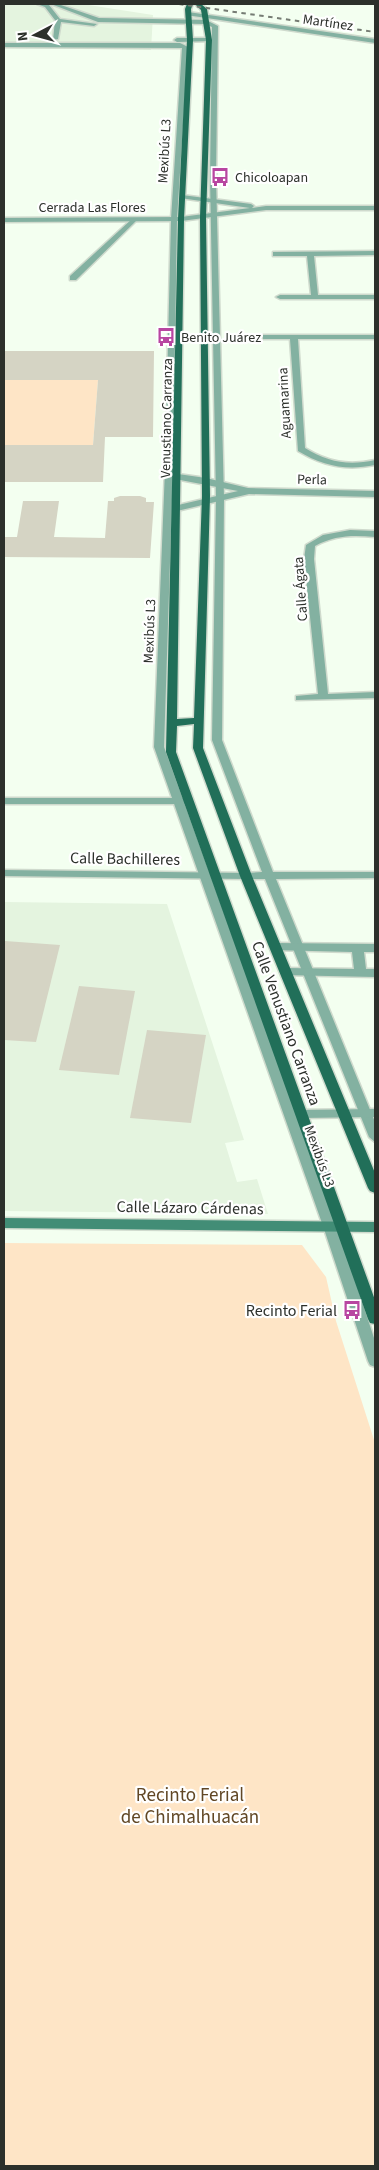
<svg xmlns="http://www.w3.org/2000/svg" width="379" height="2170" font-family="'Source Sans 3',sans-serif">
<rect width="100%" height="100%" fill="#f3fff0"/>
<!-- built -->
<g fill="#e4f4df">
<polygon points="4,4 82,4 153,15 151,50 4,48"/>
<polygon points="4,902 167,904 244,1140 225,1143 237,1182 257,1179 268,1214 4,1211"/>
</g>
<!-- green -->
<g fill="#fee5c6">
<polygon points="4,380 98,380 93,445 4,445"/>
<polygon points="4,1243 302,1245 326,1277 336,1321 375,1443 375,2166 4,2166"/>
</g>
<!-- building -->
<g fill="#d5d4c4">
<polygon points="4,351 154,351 153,437 105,437 103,482 4,482 4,445 93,445 98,380 4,380"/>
<polygon points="120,496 140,496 146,498 146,502 154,502 150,558 4,557 4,537 17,537 23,501 59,501 54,537 105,538 108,501 114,501 114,498"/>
<polygon points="5,941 60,945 36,1042 4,1040"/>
<polygon points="79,986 135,991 119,1075 59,1070"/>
<polygon points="147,1030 206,1035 191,1123 130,1118"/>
</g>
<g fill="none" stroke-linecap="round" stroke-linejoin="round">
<!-- lane casing -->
<g stroke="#cfdacd" stroke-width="3">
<g id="lane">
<polygon points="37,4 49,5 60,19 97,24 94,26 61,22 58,39 53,40 55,20 45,7"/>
<polygon points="51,4 58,4 99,18 206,20 218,26 216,177 224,498 222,740 273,872 375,872 375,878 276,879 375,1122 375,1142 369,1137 265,879 246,879 240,876 246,873 262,872 212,740 216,498 210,177 212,27 205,24 98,22"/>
<polygon points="209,38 211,41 177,42 174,40 177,38"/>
<polygon points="4,43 180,43 188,47 177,219 173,469 164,747 337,1226 375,1341 375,1367 370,1365 368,1361 323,1226 154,747 165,469 171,219 182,48 4,47"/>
<polygon points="133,218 138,219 76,280 70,280 70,276"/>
</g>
</g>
<!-- street casing -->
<g stroke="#cfdacd" stroke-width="3">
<g id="street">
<polygon points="188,12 375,39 375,43 186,15"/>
<polygon points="182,195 251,204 254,206 252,208 266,206 375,206 375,210 266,210 181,221 4,222 4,218 181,217 250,208 180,198 180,196"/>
<polygon points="375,251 375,255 314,256 318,295 375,295 375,299 280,299 276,297 280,295 311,295 307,256 273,256 273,252"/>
<path d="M263,335H375V339H298L305,448C328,462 348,466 375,460V465C346,471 323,466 298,451L290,339H263Z"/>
<polygon points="178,474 206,478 248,488 375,491 375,497 249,494 177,511 173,508 174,506 238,491 175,479 174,477"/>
<path d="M350,530L375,531V537C353,535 335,535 315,546L314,559L328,694L375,692V698L296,700V696L318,694L304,559L306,545L323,535Z"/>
<polygon points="4,798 187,798 192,801 187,804 4,804"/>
<polygon points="4,870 246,873 252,876 246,879 4,876"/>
<polygon points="276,943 375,944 375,952 364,952 366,969 375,969 375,977 282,975 280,972 282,969 286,968 354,969 352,952 272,950 270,947 272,944"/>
<polygon points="375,1109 375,1117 301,1118 295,1114 301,1110"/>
</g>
</g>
<!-- secondary casing -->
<g stroke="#cfdacd" stroke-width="3">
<polygon id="secondary" points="4,1218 375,1222 375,1232 4,1228"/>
</g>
<!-- primary casing -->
<g stroke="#cfdacd" stroke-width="3">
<polygon id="primary" points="187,4 193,4 191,9 193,40 184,219 177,719 194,718 202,496 200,217 206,40 201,10 195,4 201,4 207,9 212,40 206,217 210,496 203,748 252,876 375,1173 375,1193 370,1191 368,1188 240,876 193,748 194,724 177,726 176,752 375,1300 375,1324 370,1323 368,1319 166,752 178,219 187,40 185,9"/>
</g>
<!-- lane -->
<use href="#lane" fill="#83b1a1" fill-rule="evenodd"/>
<!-- street -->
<use href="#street" fill="#83b1a1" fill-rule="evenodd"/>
<!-- secondary -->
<use href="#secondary" fill="#428d76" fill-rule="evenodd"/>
<!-- primary -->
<use href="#primary" fill="#216f59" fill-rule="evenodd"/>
<!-- rail -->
<polyline stroke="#757c73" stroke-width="2" stroke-dasharray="4.5 4.5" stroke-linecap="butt" points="179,4 375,32"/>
</g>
<!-- icons -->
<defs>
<g id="bus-bare" transform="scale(1.5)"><path d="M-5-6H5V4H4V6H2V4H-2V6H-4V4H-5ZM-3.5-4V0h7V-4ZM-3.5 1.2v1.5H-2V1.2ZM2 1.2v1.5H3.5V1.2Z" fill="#b846a1" stroke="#fff" stroke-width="2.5" paint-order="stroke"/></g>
</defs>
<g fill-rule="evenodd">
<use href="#bus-bare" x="220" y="177"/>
<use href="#bus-bare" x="166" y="337"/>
<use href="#bus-bare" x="352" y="1310"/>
</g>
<g text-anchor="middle" stroke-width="4.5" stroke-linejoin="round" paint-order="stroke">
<!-- far-street labels -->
<g font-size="14" fill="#2c302b" stroke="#fff">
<text transform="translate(328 22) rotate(8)" y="5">Martínez</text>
<text transform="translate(164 151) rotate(-87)" y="5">Mexibús L3</text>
<text x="92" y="212">Cerrada Las Flores</text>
<text transform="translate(284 403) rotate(-93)" y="5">Aguamarina</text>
<text transform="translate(166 418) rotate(-89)" y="5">Venustiano Carranza</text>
<text transform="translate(312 479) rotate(1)" y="5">Perla</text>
<text transform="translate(300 589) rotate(-94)" y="5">Calle Ágata</text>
<text transform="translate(149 631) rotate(-88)" y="5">Mexibús L3</text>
<text transform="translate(320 1156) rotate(70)" y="5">Mexibús L3</text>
</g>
<!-- far-poi labels -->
<g font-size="14" fill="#2c302b" stroke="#fff" text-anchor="start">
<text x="235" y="182">Chicoloapan</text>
<text x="181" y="342">Benito Juárez</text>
</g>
<!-- street labels -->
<g font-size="16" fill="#2c302b" stroke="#fff">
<text transform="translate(125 858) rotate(1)" y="6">Calle Bachilleres</text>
<text transform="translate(287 1023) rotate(70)" y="6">Calle Venustiano Carranza</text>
<text transform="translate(190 1207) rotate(1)" y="6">Calle Lázaro Cárdenas</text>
</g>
<!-- poi labels -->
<g font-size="16" fill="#2c302b" stroke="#fff" text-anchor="end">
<text x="337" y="1316">Recinto Ferial</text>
</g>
<!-- near-park labels -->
<g font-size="19" fill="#614725" stroke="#fff">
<text x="190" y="1801">Recinto Ferial<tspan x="190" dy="22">de Chimalhuacán</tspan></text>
</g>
</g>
<!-- border -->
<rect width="379" height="2170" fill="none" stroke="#2c302b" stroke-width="10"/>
<!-- north arrow -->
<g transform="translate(35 35) rotate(264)" stroke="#ffffff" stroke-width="4" paint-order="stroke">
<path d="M0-4L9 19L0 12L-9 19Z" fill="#2c302b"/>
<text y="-8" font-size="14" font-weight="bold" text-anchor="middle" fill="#2c302b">N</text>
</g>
</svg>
